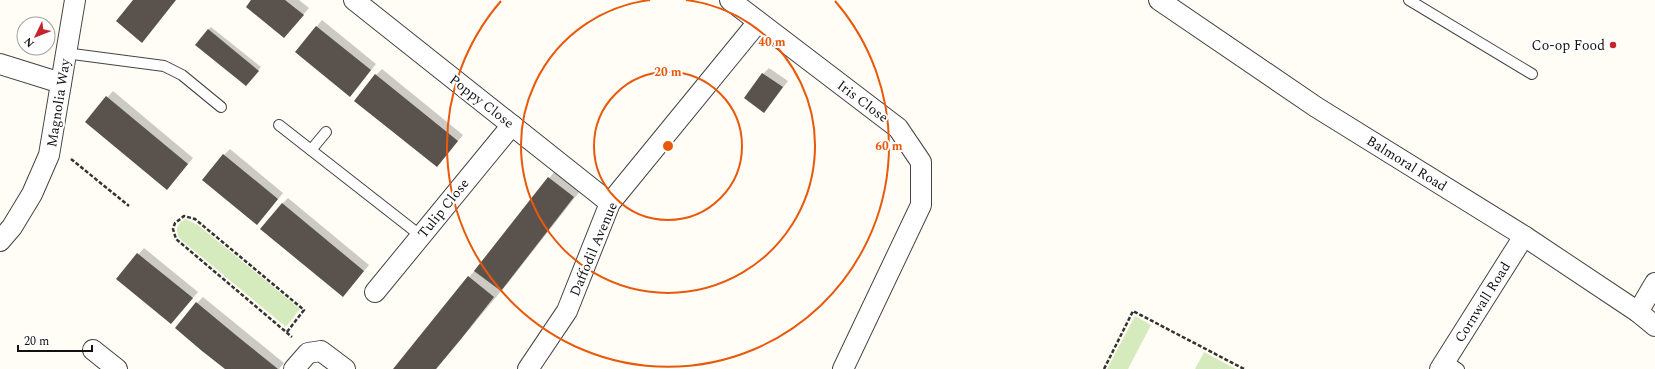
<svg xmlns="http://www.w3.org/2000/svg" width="1655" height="369" font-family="Spectral,serif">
<rect width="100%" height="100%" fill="#fffdf5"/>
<!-- green -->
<g fill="#d5ebbd">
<path d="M185,219L198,225L300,309L286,327L179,238C175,229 177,224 185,219Z"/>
<polygon points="1135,316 1151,325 1128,369 1107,369"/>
<polygon points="1204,352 1236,369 1195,369"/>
</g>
<!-- shadow -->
<g fill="#0003">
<polygon points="253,0 299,0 309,8 284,37"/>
<polygon points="322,20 376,64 356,89 296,52"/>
<polygon points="211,27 261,67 249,82 208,30"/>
<polygon points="769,68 788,81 764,112 763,74"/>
<polygon points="382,69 463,135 437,166 376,75"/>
<polygon points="113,91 193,158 167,189 86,122"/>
<polygon points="230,149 283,193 263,218 224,155"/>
<polygon points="555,171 580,191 507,284 436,369 395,369"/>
<polygon points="288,198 369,265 343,296 282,204"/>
<polygon points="144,248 198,292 171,323 117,279"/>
<polygon points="203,297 284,363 279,369 226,369 197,303"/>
</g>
<!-- building -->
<g fill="#5a524d">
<polygon points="133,0 176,0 142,43 116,21"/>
<polygon points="251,0 285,0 304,15 284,38 246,7"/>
<polygon points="316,26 371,70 350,97 295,52"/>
<polygon points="208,29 259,71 246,86 195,45"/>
<polygon points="762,73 783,87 764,113 744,98"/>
<polygon points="375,74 458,141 437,167 354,101"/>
<polygon points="106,96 188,164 167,190 85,122"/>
<polygon points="223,154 278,199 257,225 202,180"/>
<polygon points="548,177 574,197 501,291 474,271"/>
<polygon points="282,203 364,271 343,297 260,229"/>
<polygon points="137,253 193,298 171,324 116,279"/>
<polygon points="468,276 494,297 461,339 436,369 393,369"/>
<polygon points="196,302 237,336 278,369 225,369 202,351 175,328"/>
</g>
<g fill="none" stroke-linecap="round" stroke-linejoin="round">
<!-- lane casing -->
<g stroke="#444" stroke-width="12">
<g id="lane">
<polyline points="1409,0 1532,74"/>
<polyline points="65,53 164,66 182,75 221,107"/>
<polyline points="279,125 421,236"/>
<polyline points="311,150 326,132"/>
<polyline points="1446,360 1459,369"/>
</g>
</g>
<!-- street casing -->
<g stroke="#444" stroke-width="22">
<g id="street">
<polyline points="354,0 610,203"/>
<polyline points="730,0 898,128 921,162 921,205 843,369"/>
<polyline points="1159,0 1316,107 1524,236 1638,312 1655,326"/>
<polyline points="0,64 61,83"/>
<polyline points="0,241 12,227 32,194 49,155 75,0"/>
<polyline points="375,292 512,125"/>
<polyline points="1638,312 1655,283"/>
<polyline points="93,350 117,369"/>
<polyline points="294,369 308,353 321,351 345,369"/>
<polyline points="528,369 567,311 610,203 758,22"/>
<polyline points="1440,369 1524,236"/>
</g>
</g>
<!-- path -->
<g stroke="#333" stroke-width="2.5" stroke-dasharray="4 2" stroke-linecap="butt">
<polyline points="71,159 129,206"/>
<polyline points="287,332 304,310 195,219 184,216 175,223 173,229 176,239 292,337"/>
<polyline points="1104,369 1133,311 1244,369"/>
</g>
<!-- lane -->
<use href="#lane" stroke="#fff" stroke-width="10"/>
<!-- street -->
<use href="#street" stroke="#fff" stroke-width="20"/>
</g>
<!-- distance rings -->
<g fill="none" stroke="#e8590c" stroke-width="2">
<circle cx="668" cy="146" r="74"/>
<path d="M686 0A147 147 0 1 1 650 0"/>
<path d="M835 1A221 221 0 1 1 501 1"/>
</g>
<!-- markers -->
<circle fill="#c4262e" stroke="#fff" stroke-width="1.5" cx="1613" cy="45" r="4"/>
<g text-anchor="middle" stroke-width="4" stroke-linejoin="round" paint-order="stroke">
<!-- poi labels -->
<g font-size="14" fill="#111" stroke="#fff" text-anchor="end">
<text x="1605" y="50">Co-op Food</text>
</g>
<!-- street labels -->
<g font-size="14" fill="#111" stroke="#fff">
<text transform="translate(482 101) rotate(38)" y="5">Poppy Close</text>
<text transform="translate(863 101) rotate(37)" y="5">Iris Close</text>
<text transform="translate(58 103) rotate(-81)" y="5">Magnolia Way</text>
<text transform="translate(1407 163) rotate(32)" y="5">Balmoral Road</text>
<text transform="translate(443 208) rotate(-51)" y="5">Tulip Close</text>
<text transform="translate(593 249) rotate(-67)" y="5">Daffodil Avenue</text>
<text transform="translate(1482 302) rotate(-58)" y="5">Cornwall Road</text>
</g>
</g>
<circle cx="668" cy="146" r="6" fill="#e8590c" stroke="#fff" stroke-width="2"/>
<g font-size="12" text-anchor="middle" font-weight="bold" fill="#e8590c" stroke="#fff" stroke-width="4" stroke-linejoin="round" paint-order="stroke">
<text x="772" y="46">40 m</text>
<text x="668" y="76">20 m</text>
<text x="889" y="150">60 m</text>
</g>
<!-- north arrow -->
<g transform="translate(36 36) rotate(227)"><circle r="19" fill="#ffffff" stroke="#a0a0a0"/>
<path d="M0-3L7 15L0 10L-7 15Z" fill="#c4262e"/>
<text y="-6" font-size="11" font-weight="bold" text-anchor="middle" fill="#111111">N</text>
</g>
<!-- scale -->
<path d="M18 345v6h74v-6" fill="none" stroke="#111111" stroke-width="2"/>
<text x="24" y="345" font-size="12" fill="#111111" stroke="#ffffff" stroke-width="3" paint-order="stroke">20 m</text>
</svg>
